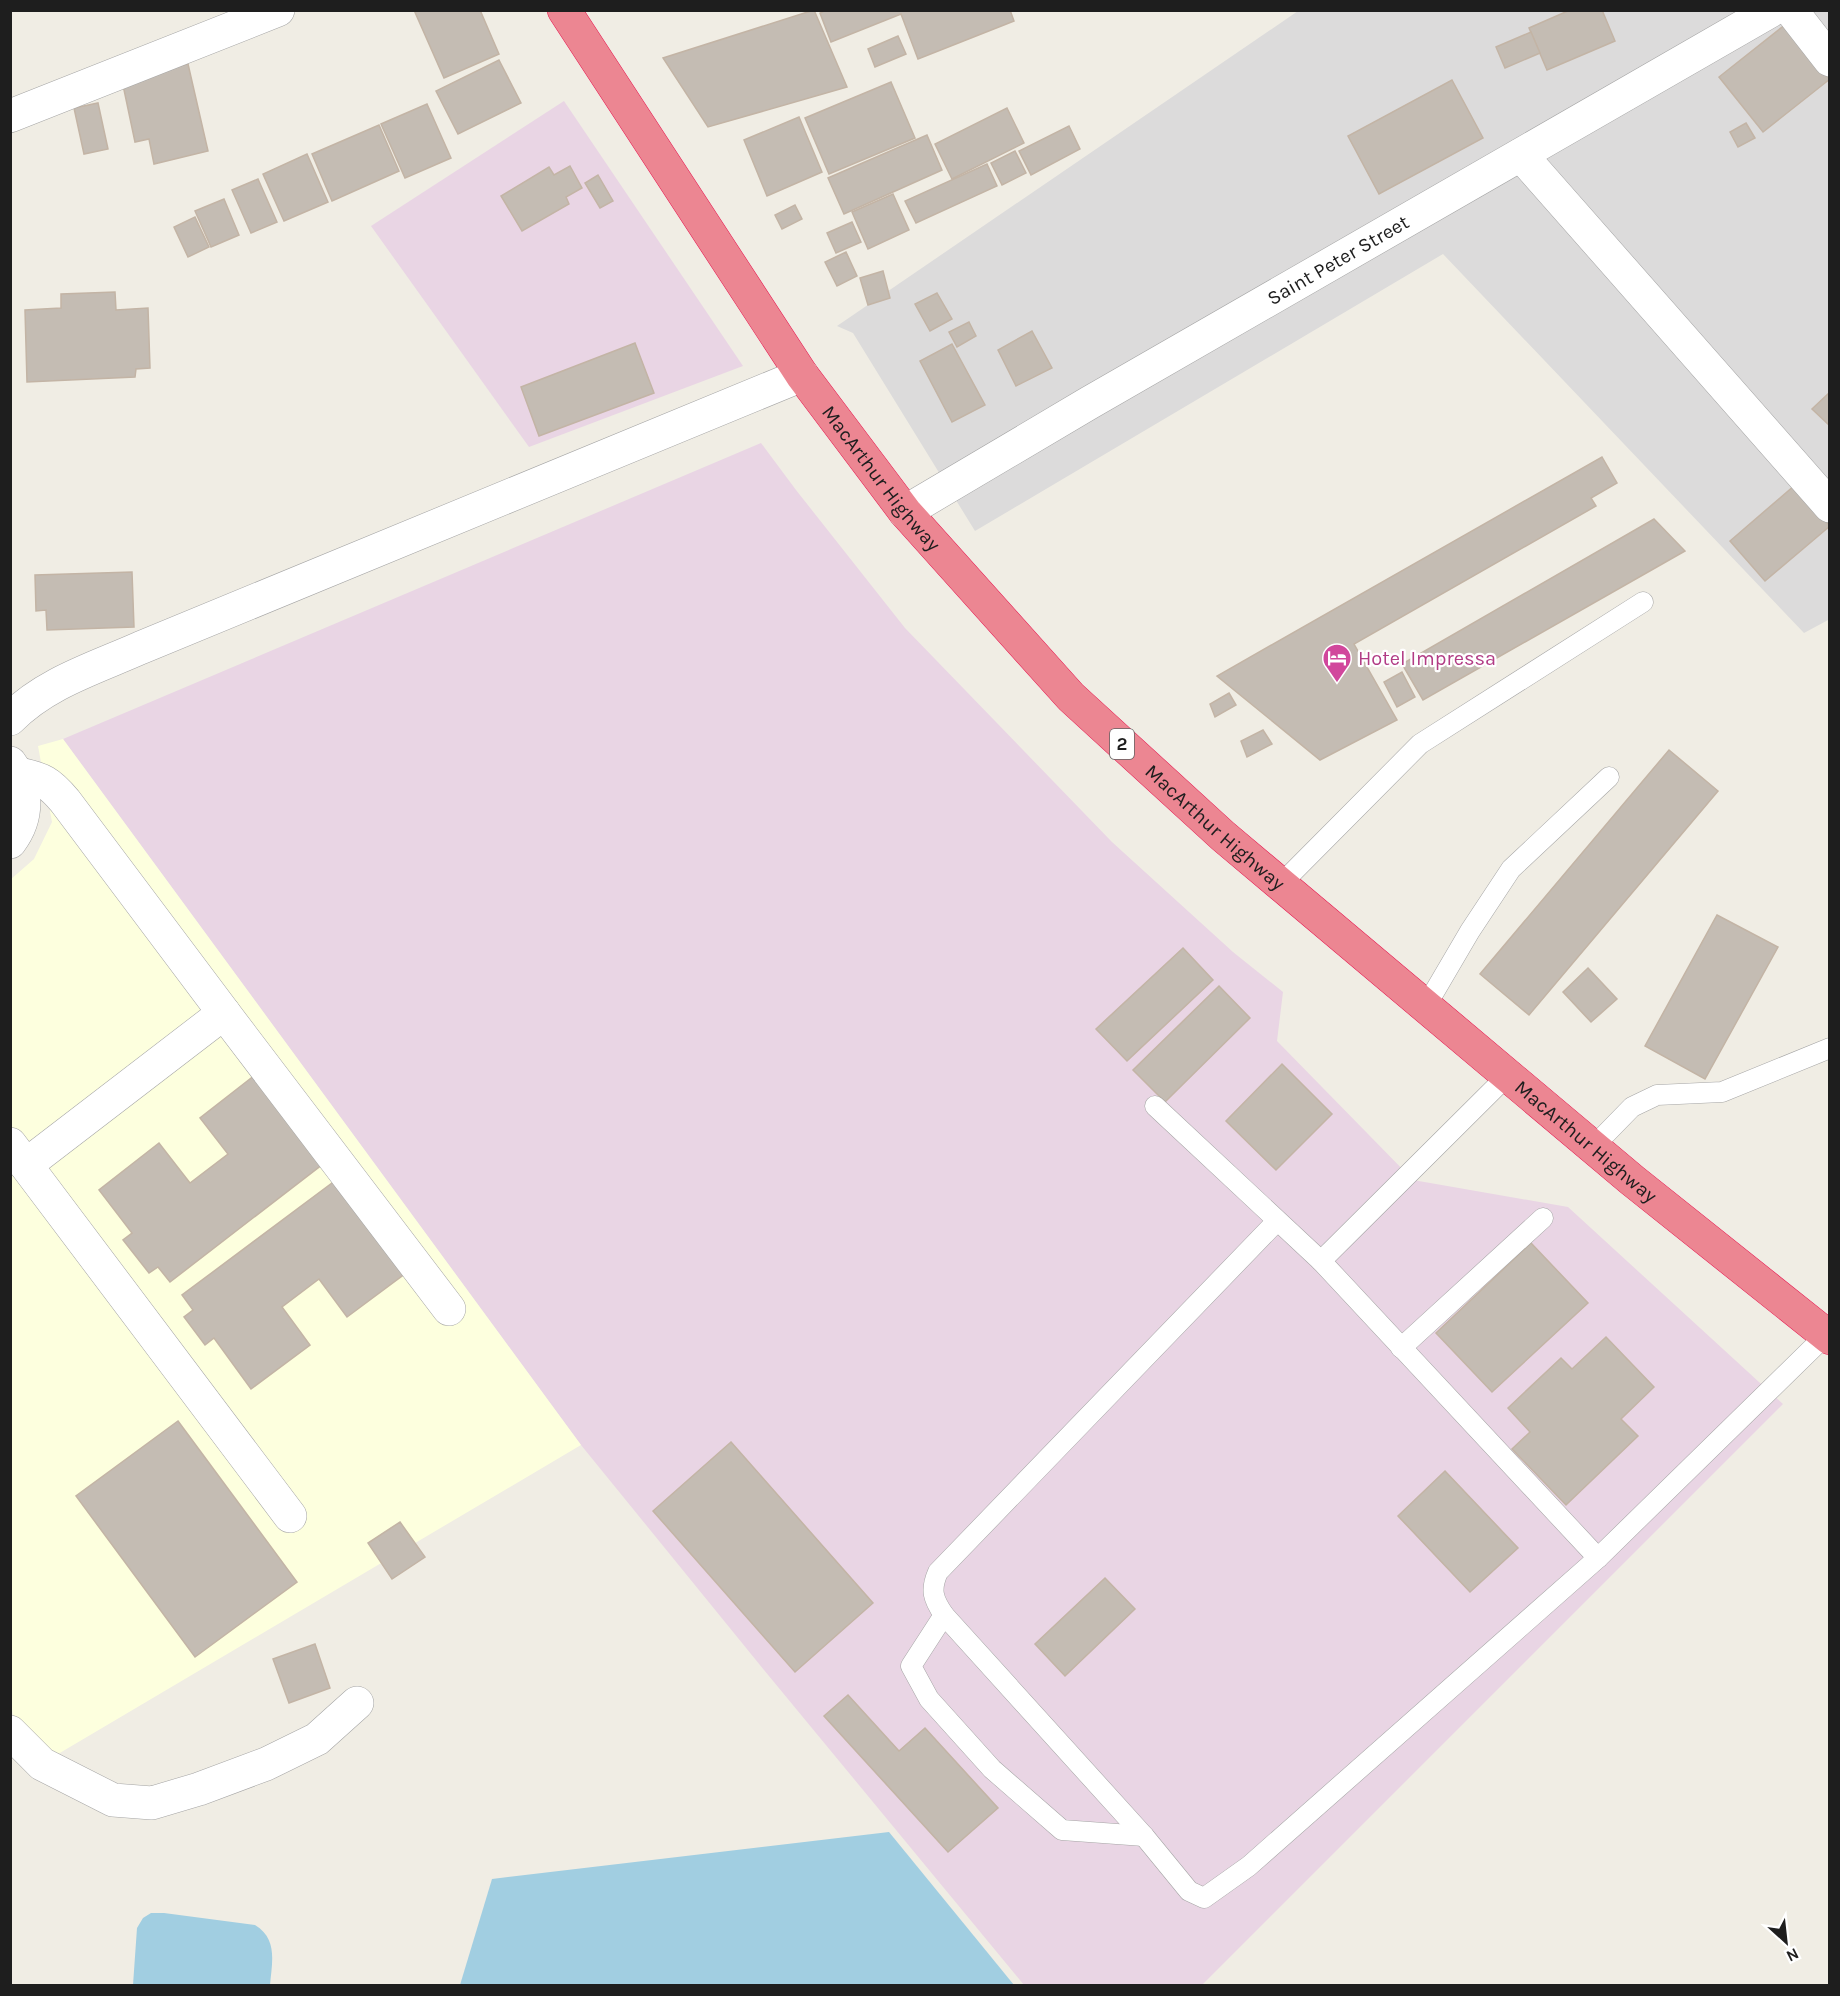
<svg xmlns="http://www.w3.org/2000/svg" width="1840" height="1996" font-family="Karla,sans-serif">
<rect width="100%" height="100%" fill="#f0ede4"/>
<!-- residential -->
<polygon fill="#dcdbdb" points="1298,11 1829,11 1830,619 1804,633 1443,254 975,531 853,333 837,326"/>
<!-- industrial -->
<g fill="#e9d5e4">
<polygon points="564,101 743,366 529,447 371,226"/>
<polygon points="761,443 796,490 905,628 1112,842 1233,952 1283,992 1277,1041 1413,1180 1568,1207 1783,1404 1202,1985 1024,1985 764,1670 581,1445 63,739"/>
</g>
<!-- education -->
<polygon fill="#fdffde" points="63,739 581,1445 53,1757 13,1716 11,1701 10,880 34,859 52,822 38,746"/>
<!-- water -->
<g fill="#a1cee1">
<polygon points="889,1832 1014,1985 460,1985 492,1879"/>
<path d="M151,1913H164L255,1925C278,1939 272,1962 270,1985H133L137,1928L143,1918Z"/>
</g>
<!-- building -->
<g fill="#c4bcb3" stroke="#c3b4a5" stroke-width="1.5">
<polygon points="414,10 480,10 499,54 444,78"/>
<polygon points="814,10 847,87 708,127 663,58"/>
<polygon points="826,10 1010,10 1014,21 918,59 901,14 831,42 820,13"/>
<polygon points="1570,10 1602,10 1615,41 1547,70 1529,28"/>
<polygon points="1786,24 1830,79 1763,132 1719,77"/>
<polygon points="1531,32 1540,53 1505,68 1496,47"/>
<polygon points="898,36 906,54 875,67 868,49"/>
<polygon points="499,60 521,103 458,134 436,91"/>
<polygon points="188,64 208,151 154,164 149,139 135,142 123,85 135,76"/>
<polygon points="1452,80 1483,138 1379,194 1348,136"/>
<polygon points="891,82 915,138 829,174 805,118"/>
<polygon points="98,103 108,149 84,154 74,108"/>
<polygon points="427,104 451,158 405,178 381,124"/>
<polygon points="1007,108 1024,143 952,179 935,144"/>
<polygon points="799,117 822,172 767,196 744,140"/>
<polygon points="1746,123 1755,138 1738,147 1730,132"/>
<polygon points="379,125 399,171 332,201 312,154"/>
<polygon points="1069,126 1080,149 1031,175 1019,151"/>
<polygon points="927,135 942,170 844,214 828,178"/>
<polygon points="1015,151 1026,173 1002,185 991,163"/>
<polygon points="307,154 328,202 284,221 263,174"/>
<polygon points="987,164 997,186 916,223 905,201"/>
<polygon points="570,166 582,188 566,197 569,204 522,231 501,196 549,167 554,175"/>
<polygon points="598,175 613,201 600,208 585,183"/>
<polygon points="258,179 277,222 251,233 232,190"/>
<polygon points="893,194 909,230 868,249 852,212"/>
<polygon points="224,199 239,235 211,247 195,211"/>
<polygon points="795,205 802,219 782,229 775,215"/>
<polygon points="195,217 209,247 188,257 174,227"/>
<polygon points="852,222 861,242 836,253 827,233"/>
<polygon points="846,252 857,276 837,286 825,262"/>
<polygon points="883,271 890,298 868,305 860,278"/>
<polygon points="115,292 116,310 148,308 150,368 136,369 135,377 27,382 25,310 61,308 61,294"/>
<polygon points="937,293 952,319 930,331 915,304"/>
<polygon points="969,322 976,336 957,347 949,332"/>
<polygon points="1032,331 1052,368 1016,386 998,350"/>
<polygon points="635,343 654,393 539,436 521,387"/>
<polygon points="952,344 985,405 952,422 920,361"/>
<polygon points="1830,392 1830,426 1812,409"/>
<polygon points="1602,457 1617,483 1591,498 1596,506 1354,644 1397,720 1320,760 1217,676"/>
<polygon points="1795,485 1830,526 1765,581 1730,541"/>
<polygon points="1654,519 1685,551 1423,700 1402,664"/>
<polygon points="132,572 134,627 47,630 46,610 36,611 35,575"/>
<polygon points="1402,672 1415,697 1397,707 1384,682"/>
<polygon points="1229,693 1236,705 1215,717 1210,704"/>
<polygon points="1263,730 1272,744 1247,757 1241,741"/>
<polygon points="1669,750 1718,791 1529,1015 1480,974"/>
<polygon points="1717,915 1778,947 1705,1079 1645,1046"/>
<polygon points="1183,948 1213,980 1127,1061 1096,1029"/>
<polygon points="1588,968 1617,999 1591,1022 1563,992"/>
<polygon points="1219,986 1250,1018 1165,1102 1133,1070"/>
<polygon points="1282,1064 1332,1114 1276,1170 1226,1121"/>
<polygon points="255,1075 323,1164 170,1282 158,1267 149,1273 123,1240 132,1233 99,1190 159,1143 190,1183 228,1154 200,1118"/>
<polygon points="336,1180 406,1273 347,1317 319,1279 282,1307 310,1345 251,1389 214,1338 205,1345 184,1317 193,1310 182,1295"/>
<polygon points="1531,1243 1588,1303 1492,1392 1436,1333"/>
<polygon points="1606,1337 1654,1387 1621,1419 1638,1436 1566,1505 1512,1449 1530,1432 1508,1408 1561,1358 1572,1369"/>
<polygon points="178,1421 297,1582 195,1657 76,1496"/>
<polygon points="731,1442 873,1603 795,1672 653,1511"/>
<polygon points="1445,1471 1518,1548 1470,1592 1398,1516"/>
<polygon points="400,1522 425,1557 392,1579 368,1543"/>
<polygon points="1105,1578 1135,1609 1065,1676 1035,1644"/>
<polygon points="315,1644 330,1688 289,1703 273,1659"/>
<polygon points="848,1695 899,1751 925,1728 998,1808 948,1852 824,1716"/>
</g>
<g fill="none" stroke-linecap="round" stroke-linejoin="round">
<!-- lane casing -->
<g stroke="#a5a5a5" stroke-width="21">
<g id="lane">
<polyline points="1281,884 1420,744 1643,602"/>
<polyline points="1426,1006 1470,931 1511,869 1609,777"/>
<polyline points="1155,1106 1321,1261 1598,1558"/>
<polyline points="1593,1147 1632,1107 1657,1095 1722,1092 1830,1048"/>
<path d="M1277,1221L938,1572C930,1590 933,1599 944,1615L1144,1836L1189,1891L1204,1898L1249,1866L1598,1558L1826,1335"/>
<polyline points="1321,1261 1507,1076"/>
<polyline points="1401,1348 1543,1218"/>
<polyline points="944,1615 911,1666 929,1699 992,1769 1062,1830 1144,1836"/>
</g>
</g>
<!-- street casing -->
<g stroke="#a5a5a5" stroke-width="34">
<g id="street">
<polyline points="1791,10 1830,60"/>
<polyline points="10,116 278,10"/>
<polyline points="1521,155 1830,506"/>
<path id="s1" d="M905,512L1089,403L1772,10"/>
<path d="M10,719C45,683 95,668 140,648L802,375"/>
<path d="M10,763C28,788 29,817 10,842"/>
<path d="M18,774C42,778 50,783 65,801L224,1013L449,1309"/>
<polyline points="10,1144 290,1516"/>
<polyline points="26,1165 224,1013"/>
<polyline points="10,1732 42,1764 113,1800 152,1803 199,1789 266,1764 317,1739 357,1703"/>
</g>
</g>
<!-- highway casing -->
<g stroke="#e61851" stroke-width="34">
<g id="highway">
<path id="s2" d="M564,10L802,375L905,512L1071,697L1223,836L1632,1180L1830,1338"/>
</g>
</g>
<!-- lane -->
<use href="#lane" stroke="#fff" stroke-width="20"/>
<!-- street -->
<use href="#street" stroke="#fff" stroke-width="33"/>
<!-- highway -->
<use href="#highway" stroke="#ec8692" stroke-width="33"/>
</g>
<!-- icons -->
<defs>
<g id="hotel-pin" transform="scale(1.5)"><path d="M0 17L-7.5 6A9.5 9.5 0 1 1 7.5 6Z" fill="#d1479c" stroke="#fff"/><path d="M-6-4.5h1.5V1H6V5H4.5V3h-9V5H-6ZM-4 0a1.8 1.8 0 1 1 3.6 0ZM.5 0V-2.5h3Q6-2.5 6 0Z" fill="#fff"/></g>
</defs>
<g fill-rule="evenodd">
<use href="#hotel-pin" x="1337" y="658"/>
</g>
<g text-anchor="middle" stroke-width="4.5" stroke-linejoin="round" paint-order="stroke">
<!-- shield labels -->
<rect fill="#fff" stroke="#626262" stroke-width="1.5" x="1110" y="729" width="24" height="30" rx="4.5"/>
<g font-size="18" font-weight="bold" fill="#1e1e1e">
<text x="1122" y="750">2</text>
</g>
<!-- street labels -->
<g font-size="20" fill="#1e1e1e" stroke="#fff">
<text dy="7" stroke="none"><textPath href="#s1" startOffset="501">Saint Peter Street</textPath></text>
<text dy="7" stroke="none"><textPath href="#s2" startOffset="566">MacArthur Highway</textPath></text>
<text dy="7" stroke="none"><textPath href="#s2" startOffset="1050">MacArthur Highway</textPath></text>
<text dy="7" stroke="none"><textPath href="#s2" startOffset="1536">MacArthur Highway</textPath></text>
</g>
<!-- hotel labels -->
<g font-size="20" fill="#b23c85" stroke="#fff" text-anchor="start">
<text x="1358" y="665">Hotel Impressa</text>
</g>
</g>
<!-- border -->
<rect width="1840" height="1996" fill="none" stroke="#1e1e1e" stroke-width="24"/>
<!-- north arrow -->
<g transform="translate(1786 1942) rotate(153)" stroke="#ffffff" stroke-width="4.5" paint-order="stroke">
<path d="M0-4.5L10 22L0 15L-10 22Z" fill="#1e1e1e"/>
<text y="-9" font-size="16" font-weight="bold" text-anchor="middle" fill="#1e1e1e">N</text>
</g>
</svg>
